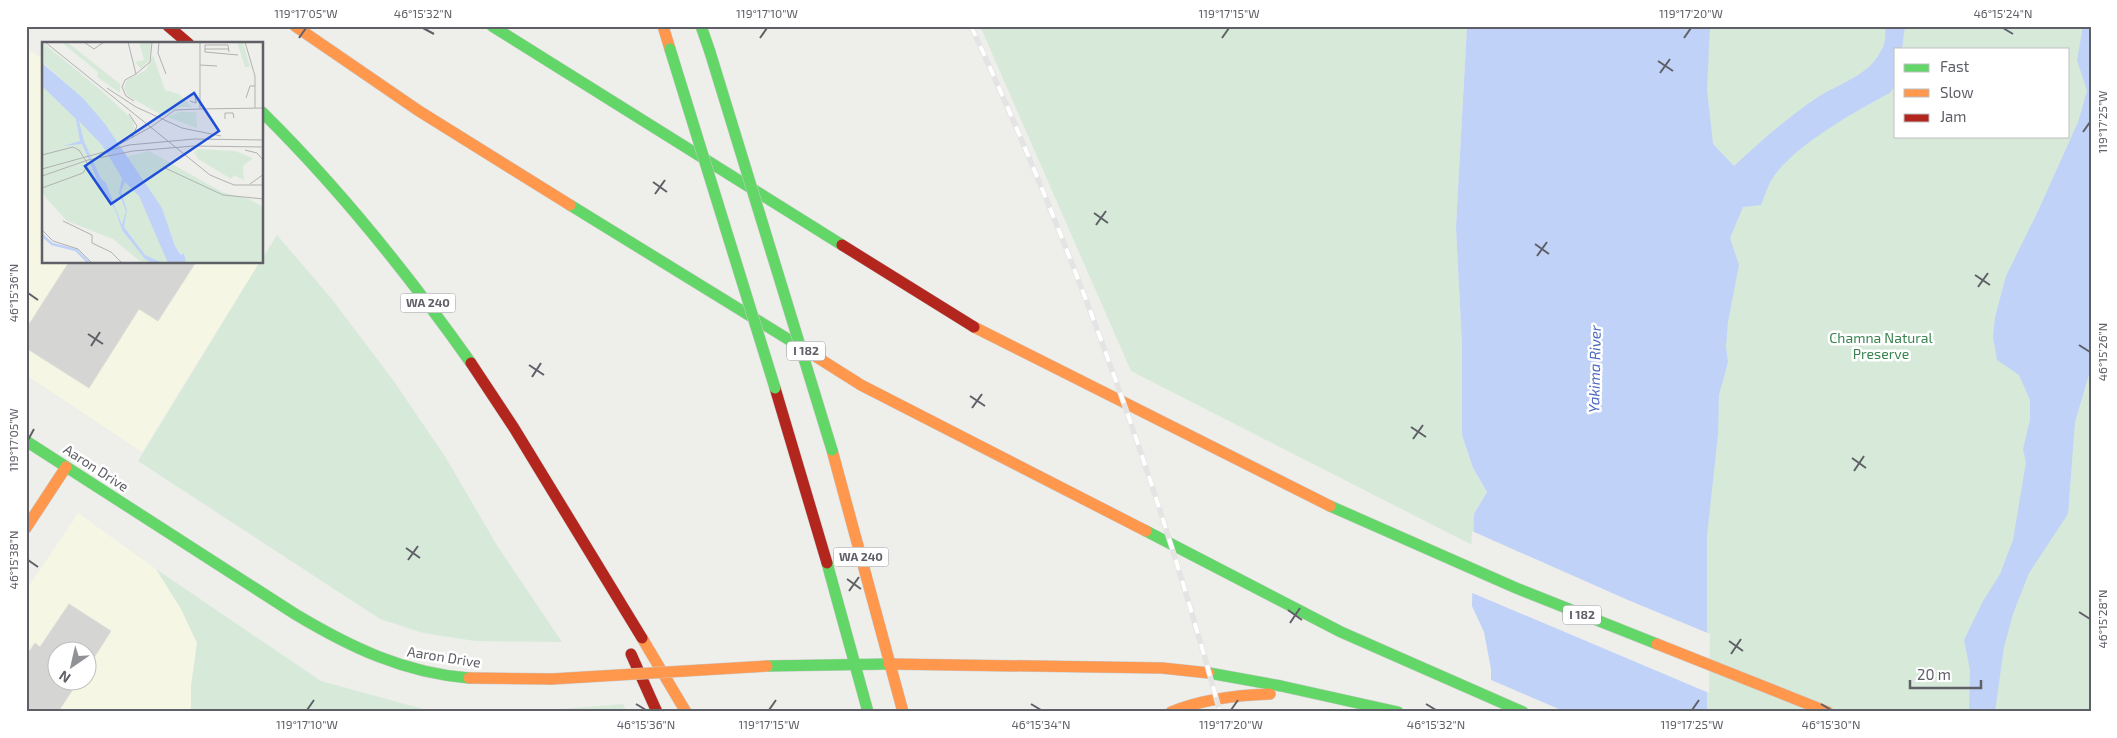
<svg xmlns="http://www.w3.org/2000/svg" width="2117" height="738" font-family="'Exo 2',sans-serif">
<rect width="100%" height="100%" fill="#eeeeea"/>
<!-- commercial -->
<g fill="#f6f6e4" fill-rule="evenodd">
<polygon points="26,48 44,60 44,262 259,263 142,452 26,375"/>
<path d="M78,513L156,569L181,609L197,643L191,686V712H26V590ZM58,650H88V680H58Z"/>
</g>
<!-- green -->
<g fill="#d7eada" fill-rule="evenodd">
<polygon points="980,26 1467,26 1456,227 1462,346 1462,435 1473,468 1487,492 1474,514 1474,546 1131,371"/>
<path d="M1664,26H2091V712H1673ZM1896,49H2068V136H1896Z"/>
<polygon points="277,235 331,298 393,380 446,458 498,547 562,642 475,641 423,633 380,619 138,461 259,263 262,262 263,257"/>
<polygon points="156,569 321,681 423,709 500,712 191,712 191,686 197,643 181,609"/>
<polygon points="623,704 627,712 525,712"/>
</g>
<!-- water -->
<g fill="#c0d2f7">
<path d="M1467,26H1710L1707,89L1713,144L1734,166C1761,141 1788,117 1818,97C1837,85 1863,77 1876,59C1885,46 1886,41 1885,26H1905L1902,49H1896V84L1890,93C1855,111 1796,145 1774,176C1768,184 1765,196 1761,205L1743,207L1730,238L1739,265L1728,322L1726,347L1728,362L1719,395L1718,434L1707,536V712H1491V669L1484,632L1472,606L1474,514L1487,492L1473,468L1462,435V346L1456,227Z"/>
<polygon points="2083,26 2091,26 2091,368 2075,422 2068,514 2029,573 2013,614 2004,647 1995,712 1969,712 1970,670 1964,640 1983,601 2000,574 2013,540 2026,462 2023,449 2030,420 2030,400 2019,375 1997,360 1993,337 1995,317 2006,276 2039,209 2078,122 2087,91 2077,60"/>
</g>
<!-- pier -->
<g fill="#eeeeea">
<polygon points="1472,531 1628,600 1710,634 1709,693 1470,592"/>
<polygon points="1489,679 1533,698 1566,712 1488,712"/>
</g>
<!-- building -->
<g fill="#d5d5d3" stroke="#deded9">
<polygon points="69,262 196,262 158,321 139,309 89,388 26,348 26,329"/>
<polygon points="69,604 111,631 88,667 88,650 58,650 58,680 79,680 58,712 26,712 26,656 35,643 40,647"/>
</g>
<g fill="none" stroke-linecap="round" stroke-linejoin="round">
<!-- fast casing -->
<g stroke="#cbcbcc" stroke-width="12">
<g id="fast">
<polyline points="492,26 842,245"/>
<polyline points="701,26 710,52"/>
<path d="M262,112C340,189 408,274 471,363"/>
<polyline points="570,205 804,349"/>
<path d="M26,441L295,614C350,647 404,673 469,678"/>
<polyline points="1330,506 1516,588 1657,644"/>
<polyline points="1146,531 1341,632 1523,712"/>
<polyline points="827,563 868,712"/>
<polyline points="767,666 889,664"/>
<polyline points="1209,673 1281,686 1398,712"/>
</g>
</g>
<!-- slow casing -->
<g stroke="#cbcbcc" stroke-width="12">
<g id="slow">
<polyline points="295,26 419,111 570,205"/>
<polyline points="663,26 670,49"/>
<polyline points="974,327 1330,506"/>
<polyline points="804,349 861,385 1146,531"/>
<polyline points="832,450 903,712"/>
<polyline points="26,528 66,467"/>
<polyline points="642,638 686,712"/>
<polyline points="1657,644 1828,712"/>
<polyline points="889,664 1162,668 1209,673"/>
<polyline points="469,678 552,679"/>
<path d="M1171,712C1203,699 1236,695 1270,694"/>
</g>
</g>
<!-- jam casing -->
<g stroke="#cbcbcc" stroke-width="12">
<g id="jam">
<polyline points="168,26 189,44"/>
<polyline points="842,245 974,327"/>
<polyline points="471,363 514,428 642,638"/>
<polyline points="775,388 827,563"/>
<polyline points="631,654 657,712"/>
</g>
</g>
<!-- fast -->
<use href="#fast" stroke="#63d668" stroke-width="11"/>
<!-- slow -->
<use href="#slow" stroke="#ff974d" stroke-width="11"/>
<!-- jam -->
<use href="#jam" stroke="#b3261e" stroke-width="11"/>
<!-- rail casing -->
<g stroke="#e4e4e4" stroke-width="5.5">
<path id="rail" d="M971,26C1073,247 1156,477 1220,712"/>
</g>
<!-- rail -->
<use href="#rail" stroke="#fff" stroke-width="4" stroke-dasharray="11" stroke-linecap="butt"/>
<!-- fast-bridge casing -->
<g stroke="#cbcbcc" stroke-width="12" stroke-linecap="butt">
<g id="fast-bridge">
<polyline points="670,49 775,388"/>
<polyline points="710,52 832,450"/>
</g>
</g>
<!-- slow-bridge casing -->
<g stroke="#cbcbcc" stroke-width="12" stroke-linecap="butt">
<polyline id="slow-bridge" points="552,679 767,666"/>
</g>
<!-- fast-bridge -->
<use href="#fast-bridge" stroke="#63d668" stroke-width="11"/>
<!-- slow-bridge -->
<use href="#slow-bridge" stroke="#ff974d" stroke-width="11"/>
</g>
<!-- ticks -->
<path fill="none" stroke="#5f6067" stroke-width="2" d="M423,28L434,34M2003,28L2013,34M299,38L306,28M760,38L767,28M1222,38L1229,28M1684,38L1691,28M1658,61L1673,71M1660,73L1670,59M2083,132L2090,122M653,182L667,192M655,194L665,180M1094,213L1108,223M1096,225L1106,211M1535,244L1549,254M1537,256L1547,242M1975,275L1990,285M1978,287L1988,273M28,293L38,300M88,334L103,344M2079,345L2090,352M91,346L100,332M529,365L544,375M532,377L541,363M970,396L985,406M972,408L982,394M1411,427L1426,437M1413,439L1423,425M28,440L34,429M1852,458L1866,468M1854,471L1864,456M406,548L420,558M28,560L38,567M408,560L418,546M847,579L861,589M849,591L859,577M1288,610L1302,620M2079,612L2090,619M1290,623L1300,608M1729,641L1743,651M1731,654L1741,639M636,704L646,710M1031,704L1041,710M1426,704L1436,710M1821,704L1831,710M307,710L314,700M769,710L776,700M1231,710L1238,700M1692,710L1699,700"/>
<g text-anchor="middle" stroke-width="5" stroke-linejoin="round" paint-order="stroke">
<!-- shield labels -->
<g fill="#fff" stroke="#8f9095" stroke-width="1">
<rect x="400.5" y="293.5" width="55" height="19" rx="4"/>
<rect x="787" y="341.5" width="38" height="19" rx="4"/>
<rect x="833.5" y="547.5" width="55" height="19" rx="4"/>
<rect x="1563" y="605.5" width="38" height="19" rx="4"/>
</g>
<g font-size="12" font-weight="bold" fill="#5f6067">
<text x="428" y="307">WA 240</text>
<text x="806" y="355">I 182</text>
<text x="861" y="561">WA 240</text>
<text x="1582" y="619">I 182</text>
</g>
<!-- park labels -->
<g font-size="14" fill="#39844f" stroke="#fff">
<text x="1881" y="343">Chamna Natural<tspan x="1881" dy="16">Preserve</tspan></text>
</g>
<!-- street labels -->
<g font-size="14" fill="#5f6067" stroke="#fff">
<text transform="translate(96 468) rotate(33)" y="5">Aaron Drive</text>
<text transform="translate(444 657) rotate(9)" y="5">Aaron Drive</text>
</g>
<!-- water labels -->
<g font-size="15" font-style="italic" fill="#4e6ac0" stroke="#fff">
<text transform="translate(1595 369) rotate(-89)" y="5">Yakima River</text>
</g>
</g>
<!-- overview -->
<g transform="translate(42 42)">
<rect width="221" height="221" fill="#eeeeea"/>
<path d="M0,0L60,49L91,78L93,88L86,96L75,100L41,56L0,20ZM19,0H25L78,42V51L55,35L56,30ZM97,0H109L107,18L99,27L93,20L102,18ZM195,0H201L208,25H203ZM111,13L123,48L137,52L150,65H137L121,74L86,54L82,46L85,38L104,28ZM0,37L44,77L94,149L113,182L128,221H100L71,197L25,179L4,156L0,150ZM137,70H154L155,86L126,75ZM156,107L193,109L211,116L201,124L202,138L192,133L189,137L156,117L152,110ZM107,109L180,150L207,157L221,165V221H144L142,211L140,213L133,204L120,166L84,115Z" fill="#d7eada"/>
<path d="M0,21L41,56L63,82L120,166L133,204L139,213L142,211L144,221H126L97,154L83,140L79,150L85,168L82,185L103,213L121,221H110L103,217L80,188L73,167L59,147L40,102L21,104L38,99L34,77L0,44ZM37,79L60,103L80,136L77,151L84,169L80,183L64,141L59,137L42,99Z" fill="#c0d2f7" fill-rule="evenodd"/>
<path fill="none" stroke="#c0d2f7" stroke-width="2.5" d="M0,193L10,202L34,208L47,221"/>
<path fill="none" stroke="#b1b1b2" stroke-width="1" d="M3,0L168,133L192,143H222M42,0L52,7L62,0M86,0L94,32L108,20L110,0M117,0L116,11L124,32M203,0L213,34V66M163,7H187M187,10L186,3H163V10L196,13M158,23L175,24M65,46L94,65L140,86L179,94M204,56L208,44H213M92,59L84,54L80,45L83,38L94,32M148,59L154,61L153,51M158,67L222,66M87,72L95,84L90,96M183,77V71H191L192,76M109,85L133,68L158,67V0M78,102L109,85M203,108L215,111L222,119M0,113L31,105L37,108L46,122L41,131L0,146M121,125L181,153L222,157M0,127L87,103L152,97L222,98M0,134L46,118L91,109L152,104L222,105M208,142L222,132M21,179L50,193V201L69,210L80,221M0,188L11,199L36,207L50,221"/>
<path fill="#1d4ed8" fill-opacity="0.15" stroke="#1d4ed8" stroke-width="2.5" d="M152,51L177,89L69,162L43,124Z"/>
<rect width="221" height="221" fill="none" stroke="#5f6067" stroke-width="2.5"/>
</g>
<!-- border -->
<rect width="2117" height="738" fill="none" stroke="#ffffff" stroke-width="55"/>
<!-- legend -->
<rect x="1894" y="48" width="175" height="90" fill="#ffffff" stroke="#bfbfc2"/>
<rect x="1904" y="64" width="25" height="8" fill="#63d668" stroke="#bfbfc2"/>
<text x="1940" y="72" font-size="15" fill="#5f6067">Fast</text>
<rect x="1904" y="89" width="25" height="8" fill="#ff974d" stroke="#bfbfc2"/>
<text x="1940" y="98" font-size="15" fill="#5f6067">Slow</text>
<rect x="1904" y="114" width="25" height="8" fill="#b3261e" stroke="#bfbfc2"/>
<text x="1940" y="122" font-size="15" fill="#5f6067">Jam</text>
<!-- north arrow -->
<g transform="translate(72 666) rotate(214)"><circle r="24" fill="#ffffff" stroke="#bfbfc2"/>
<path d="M0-4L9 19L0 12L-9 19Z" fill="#919295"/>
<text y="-8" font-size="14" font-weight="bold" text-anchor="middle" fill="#5f6067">N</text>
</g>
<!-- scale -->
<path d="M1910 680v8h71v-8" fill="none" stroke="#5f6067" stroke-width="2.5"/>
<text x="1917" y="680" font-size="15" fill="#5f6067" stroke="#ffffff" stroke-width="4" paint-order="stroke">20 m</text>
<rect x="28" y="28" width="2062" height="682" fill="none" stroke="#5f6067" stroke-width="2"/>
<g font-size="12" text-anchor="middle" fill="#5f6067">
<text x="306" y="18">119°17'05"W</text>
<text x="423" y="18">46°15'32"N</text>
<text x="767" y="18">119°17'10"W</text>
<text x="1229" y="18">119°17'15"W</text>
<text x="1691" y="18">119°17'20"W</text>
<text x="2003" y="18">46°15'24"N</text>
<text transform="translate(2103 122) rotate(-90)" y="4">119°17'25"W</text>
<text transform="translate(14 293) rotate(-90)" y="4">46°15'36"N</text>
<text transform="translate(2103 352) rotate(-90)" y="4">46°15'26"N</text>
<text transform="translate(14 440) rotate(-90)" y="4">119°17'05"W</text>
<text transform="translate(14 560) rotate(-90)" y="4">46°15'38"N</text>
<text transform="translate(2103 619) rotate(-90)" y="4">46°15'28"N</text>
<text x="307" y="729">119°17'10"W</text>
<text x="646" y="729">46°15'36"N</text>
<text x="769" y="729">119°17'15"W</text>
<text x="1041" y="729">46°15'34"N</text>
<text x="1231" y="729">119°17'20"W</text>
<text x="1436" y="729">46°15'32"N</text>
<text x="1692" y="729">119°17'25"W</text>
<text x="1831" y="729">46°15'30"N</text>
</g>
</svg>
